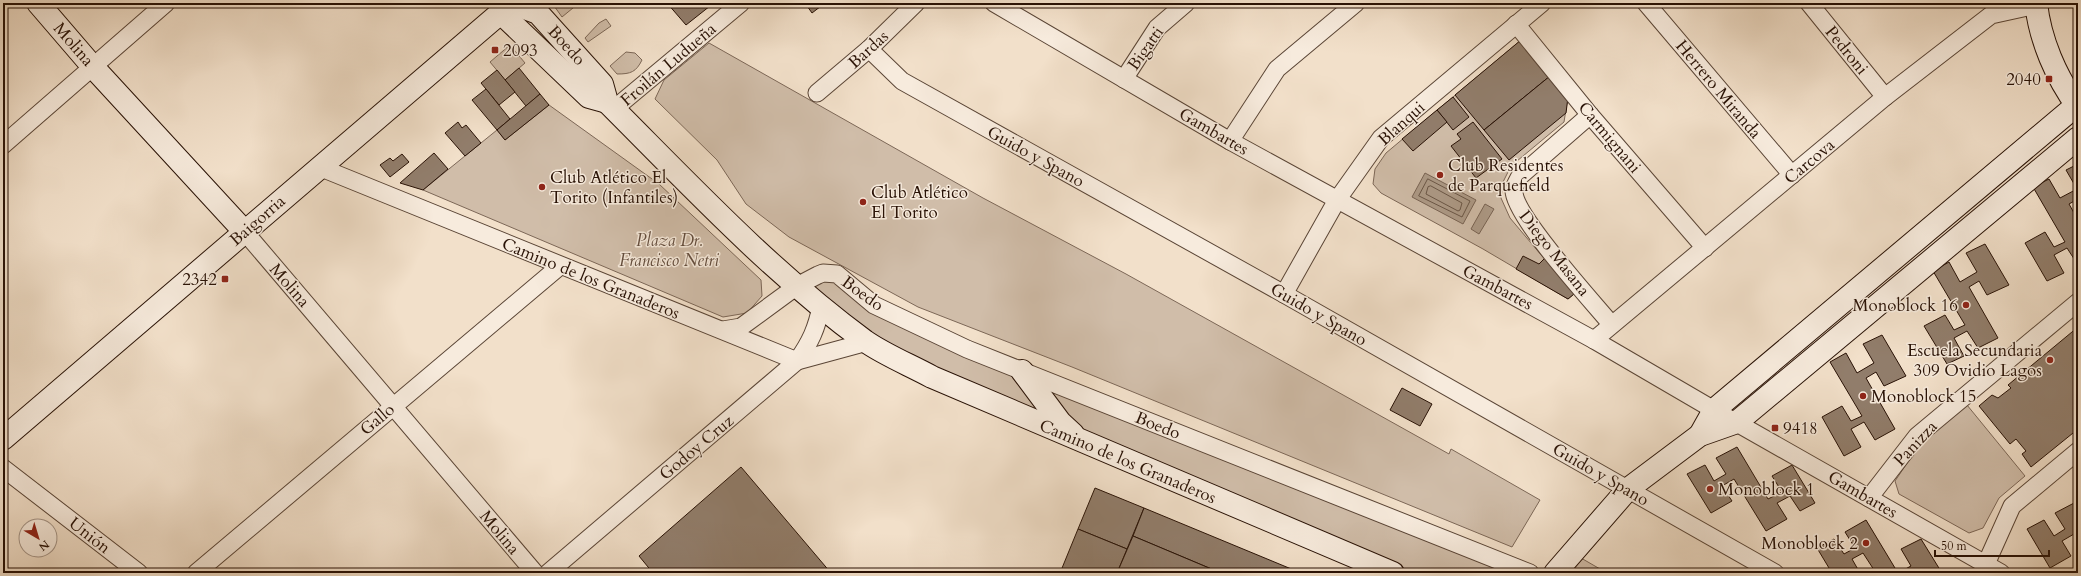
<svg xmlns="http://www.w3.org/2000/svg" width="2081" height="576" font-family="Cardo,serif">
<rect width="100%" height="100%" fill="#f2e0ca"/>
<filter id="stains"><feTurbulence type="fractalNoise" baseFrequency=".005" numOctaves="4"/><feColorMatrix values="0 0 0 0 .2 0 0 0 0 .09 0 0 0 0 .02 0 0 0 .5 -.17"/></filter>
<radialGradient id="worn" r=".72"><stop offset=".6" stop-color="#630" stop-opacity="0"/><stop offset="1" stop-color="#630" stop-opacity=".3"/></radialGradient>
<!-- green -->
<g fill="#d0bda9" stroke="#7c6757">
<polygon points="552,3 579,3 562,17"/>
<polygon points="606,19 611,26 588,42 585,38 599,23"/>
<polygon points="1521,40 1568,97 1564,122 1511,166 1503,182 1501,198 1510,218 1574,294 1568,299 1483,249 1381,193 1373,184 1375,169 1386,153"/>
<polygon points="709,43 983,198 1126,274 1449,454 1451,449 1540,500 1512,547 1072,367 918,307 789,237 746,204 717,160 655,99 664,80"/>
<polygon points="510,45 525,63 505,80 490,62"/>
<path d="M626,52L635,53L642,60C636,72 631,74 617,74L610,66Z"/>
<polygon points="549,105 659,184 761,280 762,296 747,313 723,317 423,190 497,130 505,140"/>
<polygon points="823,273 874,305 1530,573 1393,573 932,377 797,286"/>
<polygon points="1967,405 2025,476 1999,498 1983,528 1969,533 1899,494 1895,481 1920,444"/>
<polygon points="1581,558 1607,573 1569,573"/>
</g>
<!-- water -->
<g fill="#ad9a87" stroke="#786353">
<polygon points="1425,173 1476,200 1463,224 1412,197"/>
<polygon points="1485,204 1494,209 1479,234 1471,229"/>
</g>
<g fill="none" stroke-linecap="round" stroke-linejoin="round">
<!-- shore -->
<g stroke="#6a5646" stroke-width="1">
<polygon points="1428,179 1470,201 1462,217 1419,196"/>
<polygon points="1431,186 1462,203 1460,210 1458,211 1426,194 1428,187"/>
</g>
</g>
<!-- building -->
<g fill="#917d6b" stroke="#281105">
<polygon points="667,3 708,3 710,6 686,25"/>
<polygon points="805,3 825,3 812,13"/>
<polygon points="1521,40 1550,76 1484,130 1455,95"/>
<polygon points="519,68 540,94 526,106 505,80"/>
<polygon points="497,70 515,92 499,105 481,83"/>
<polygon points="1550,76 1568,97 1566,113 1509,160 1484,130"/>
<polygon points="486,89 510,119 497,130 472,100"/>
<polygon points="540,94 549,105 505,140 497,130"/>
<polygon points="1453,97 1469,117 1453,130 1437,110"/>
<polygon points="1437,110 1447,122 1413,151 1402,139"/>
<polygon points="458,122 462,128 466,125 481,143 465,156 445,133"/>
<polygon points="1473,122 1502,159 1476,178 1451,146 1461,139 1457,134"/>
<polygon points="434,153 448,169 423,190 400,183"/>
<polygon points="402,154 409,162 390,177 380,165 390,158 393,161"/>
<polygon points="2078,164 2078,199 2069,204 2078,220 2078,265 2067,248 2054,255 2064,273 2047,281 2025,243 2045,232 2054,247 2065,242 2033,187 2049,179 2060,198 2077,189 2066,170"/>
<polygon points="1985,244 2009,285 1987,295 1979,281 1969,287 1998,338 1978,348 1967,331 1954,338 1964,356 1947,364 1924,326 1945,315 1954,330 1965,325 1933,271 1949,262 1960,282 1977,272 1966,253"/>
<polygon points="1523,256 1539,264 1545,258 1574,294 1568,299 1516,269"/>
<polygon points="2078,327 2078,429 2031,467 2022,454 2026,451 2016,439 2010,444 1979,406 1992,395 1998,398 2011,388 2008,385"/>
<polygon points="1882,335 1906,376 1884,386 1876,372 1866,378 1895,429 1875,440 1864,422 1851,429 1861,447 1844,456 1822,417 1842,406 1851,421 1862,416 1830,362 1846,353 1857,373 1874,363 1863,344"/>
<polygon points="1402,388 1432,404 1420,426 1390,410"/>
<polygon points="1737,447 1768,499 1782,492 1772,476 1792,465 1815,503 1800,511 1790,496 1777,503 1787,519 1766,531 1734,479 1722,486 1732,501 1711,513 1687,474 1705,465 1714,481 1726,474 1716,458"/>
<polygon points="741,467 831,573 653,573 639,556"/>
<polygon points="1095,488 1144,508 1127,549 1078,529"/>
<polygon points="2076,502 2078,505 2078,541 2074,534 2062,541 2071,556 2050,568 2027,529 2044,520 2054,536 2065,529 2055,513"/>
<polygon points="1144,508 1301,573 1221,573 1133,536"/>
<polygon points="1866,520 1898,573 1911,566 1901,549 1921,539 1942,573 1922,573 1920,569 1913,573 1876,573 1863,553 1852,559 1860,573 1832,573 1817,548 1834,539 1844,554 1855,548 1845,532"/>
<polygon points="1078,529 1127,549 1117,573 1060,573"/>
<polygon points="1133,536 1221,573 1117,573"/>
</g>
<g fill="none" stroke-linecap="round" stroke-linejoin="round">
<!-- street casing -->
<g stroke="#5a4536" stroke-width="19">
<g id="street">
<polyline points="994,3 1230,141 1594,340 1714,410 2001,573"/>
<polyline points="1646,3 1792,175"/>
<polyline points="1809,3 1885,97"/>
<polyline points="1516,24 1590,115 1705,248"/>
<polyline points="869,49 902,81 1284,294 1775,573"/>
<polyline points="1124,79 1157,28 1186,3"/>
<polyline points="817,93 869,49 916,3"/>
<polyline points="614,109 741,3"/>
<path d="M1590,115L1520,176C1518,180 1514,186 1514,190C1512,214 1593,302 1611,324"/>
<polyline points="1230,141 1277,69 1356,3"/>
<polyline points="3,145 166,3"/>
<polyline points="319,167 797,361 867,342"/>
<polyline points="244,231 535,573"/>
<polyline points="1284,294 1337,200 1381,138 1542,3"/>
<polyline points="723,330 741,327 797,286 818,275 823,273 837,274 874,305 967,349 1530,573"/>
<polyline points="1594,340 1885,97 1991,15 2036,5"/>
<polyline points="3,468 139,573"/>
<polyline points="1869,498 1917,436 2078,302"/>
<polyline points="1986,564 2012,506 2078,451"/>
<polyline points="196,573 560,266"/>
<path d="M548,573L797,361C810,343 817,328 821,306"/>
</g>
</g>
<!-- secondary casing -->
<g stroke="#281105" stroke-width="24">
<g id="secondary">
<polyline points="38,3 93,67 244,231"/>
<path d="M511,3L538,13L602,84L607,102C690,185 771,272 865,341C885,355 910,365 932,377L1393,573"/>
<path d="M2036,3C2040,40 2056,77 2078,107"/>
<polyline points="501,13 589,97 607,102"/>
<polyline points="1022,371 1060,422 1073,434"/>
<polyline points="1700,435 1714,410 2078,104"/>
<polyline points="3,439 512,3"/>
<polyline points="1555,573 1628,489 1700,435 1737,422 2078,138"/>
</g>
</g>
<!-- street -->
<use href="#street" stroke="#f7ebdd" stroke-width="17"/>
<!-- secondary -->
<use href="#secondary" stroke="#f7ebdd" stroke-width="22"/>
</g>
<!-- markers -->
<g fill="#8f2418" stroke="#f7ebdd" stroke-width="1.5">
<rect x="491" y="46" width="8" height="8" rx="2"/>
<rect x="2045" y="75" width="8" height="8" rx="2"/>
<circle cx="1440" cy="175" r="4"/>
<circle cx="542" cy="187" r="4"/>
<circle cx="863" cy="202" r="4"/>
<rect x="221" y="275" width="8" height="8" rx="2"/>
<circle cx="1966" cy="305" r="4"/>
<circle cx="2050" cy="360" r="4"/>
<circle cx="1863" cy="396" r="4"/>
<rect x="1771" y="424" width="8" height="8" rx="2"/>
<circle cx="1710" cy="489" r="4"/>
<circle cx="1866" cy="543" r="4"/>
</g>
<g text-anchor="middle" stroke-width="3" stroke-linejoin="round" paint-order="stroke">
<!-- street labels -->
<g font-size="17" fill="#281105" stroke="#f7ebdd">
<text transform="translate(74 44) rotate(49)" y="6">Molina</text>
<text transform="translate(567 45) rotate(48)" y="6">Boedo</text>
<text transform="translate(1145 48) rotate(-55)" y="6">Bigatti</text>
<text transform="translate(868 49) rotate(-42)" y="6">Bardas</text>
<text transform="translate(1847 50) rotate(51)" y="6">Pedroni</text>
<text transform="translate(668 64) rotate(-40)" y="6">Froilán Ludueña</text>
<text transform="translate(1719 89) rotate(50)" y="6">Herrero Miranda</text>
<text transform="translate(1401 123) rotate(-42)" y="6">Blanqui</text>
<text transform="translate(1214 131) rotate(30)" y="6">Gambartes</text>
<text transform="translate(1610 137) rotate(50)" y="6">Carmignani</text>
<text transform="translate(1036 156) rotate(29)" y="6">Guido y Spano</text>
<text transform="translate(1809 161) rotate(-40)" y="6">Carcova</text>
<text transform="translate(257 220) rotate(-41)" y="6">Baigorria</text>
<text transform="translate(1555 253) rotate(52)" y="6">Diego Masana</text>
<text transform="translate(591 278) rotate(22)" y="6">Camino de los Granaderos</text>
<text transform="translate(290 285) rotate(49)" y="6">Molina</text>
<text transform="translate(1498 287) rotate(28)" y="6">Gambartes</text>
<text transform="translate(863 293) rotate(36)" y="6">Boedo</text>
<text transform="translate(1319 314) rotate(30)" y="6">Guido y Spano</text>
<text transform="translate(377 419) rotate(-40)" y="6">Gallo</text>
<text transform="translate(1158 425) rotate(22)" y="6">Boedo</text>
<text transform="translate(1915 443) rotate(-47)" y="6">Panizza</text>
<text transform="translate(696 447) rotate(-40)" y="6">Godoy Cruz</text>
<text transform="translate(1128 461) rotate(23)" y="6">Camino de los Granaderos</text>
<text transform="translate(1601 474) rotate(30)" y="6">Guido y Spano</text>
<text transform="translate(1863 494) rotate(30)" y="6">Gambartes</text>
<text transform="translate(500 532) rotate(50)" y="6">Molina</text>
<text transform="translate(90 535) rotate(38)" y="6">Unión</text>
</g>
<!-- poi labels -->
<g font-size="17" fill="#281105" stroke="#f7ebdd" text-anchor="start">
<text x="503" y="56">2093</text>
<text x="2041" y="85" text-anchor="end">2040</text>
<text x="1448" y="171">Club Residentes<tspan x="1448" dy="20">de Parquefield</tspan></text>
<text x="550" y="183">Club Atlético El<tspan x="550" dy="20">Torito (Infantiles)</tspan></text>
<text x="871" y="198">Club Atlético<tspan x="871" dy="20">El Torito</tspan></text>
<text x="217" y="285" text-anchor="end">2342</text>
<text x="1958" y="311" text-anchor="end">Monoblock 16</text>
<text x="2042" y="356" text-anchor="end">Escuela Secundaria<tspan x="2042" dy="20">309 Ovidio Lagos</tspan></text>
<text x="1871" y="402">Monoblock 15</text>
<text x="1783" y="434">9418</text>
<text x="1718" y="495">Monoblock 1</text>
<text x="1858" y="549" text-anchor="end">Monoblock 2</text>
</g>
<!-- park labels -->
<g font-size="17" font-style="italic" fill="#634d3e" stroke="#f7ebdd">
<text x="669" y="246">Plaza Dr.<tspan x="669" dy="20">Francisco Netri</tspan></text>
</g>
</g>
<!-- margin -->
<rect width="2081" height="576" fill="none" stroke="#f2e0ca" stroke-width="16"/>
<rect x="4" y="4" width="2073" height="568" fill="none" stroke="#281105" stroke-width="2"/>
<rect x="8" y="8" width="2065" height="560" fill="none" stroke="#281105"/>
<!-- north arrow -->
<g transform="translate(38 538) rotate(142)"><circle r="19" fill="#f7ebdd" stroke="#a49487"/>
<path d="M0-3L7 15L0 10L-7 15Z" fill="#8f2418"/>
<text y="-6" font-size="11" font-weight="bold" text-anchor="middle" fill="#281105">N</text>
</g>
<!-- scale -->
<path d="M1935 550v6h114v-6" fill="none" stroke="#281105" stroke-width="2"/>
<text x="1941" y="550" font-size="12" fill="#281105" stroke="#f7ebdd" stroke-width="3" paint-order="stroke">50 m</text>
<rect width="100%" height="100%" filter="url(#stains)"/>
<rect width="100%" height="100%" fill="url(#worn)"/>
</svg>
